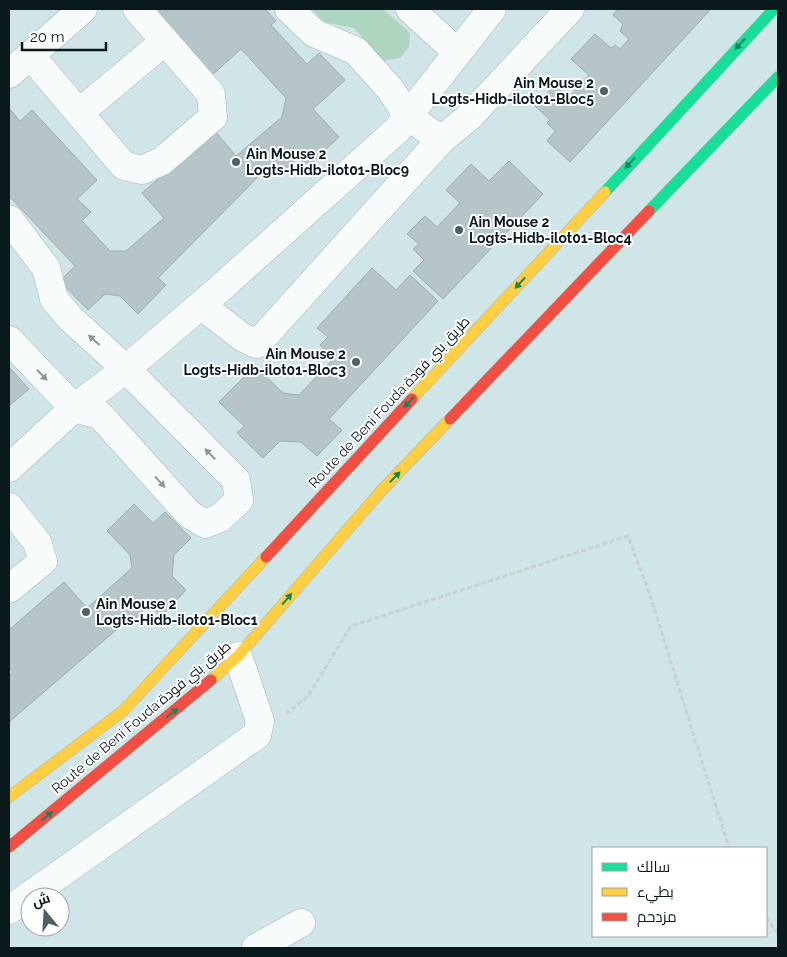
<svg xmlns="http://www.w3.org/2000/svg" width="787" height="957" font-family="Raleway,Cairo,sans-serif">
<rect width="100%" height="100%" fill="#cfe5e7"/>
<!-- green -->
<polygon fill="#add5bf" points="312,9 383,9 410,33 409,47 400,58 383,61 354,28 324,22"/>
<!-- building -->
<g fill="#b5c5c8" stroke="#9faeb2">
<polygon points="149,9 265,9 276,21 271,25 307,64 319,53 345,80 313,109 339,137 310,164 297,159 283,171 275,165 263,172 158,278 166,285 138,314 120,296 105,294 88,310 60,281 75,266 9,196 9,108 20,121 32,110 97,180 77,199 91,212 82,221 110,251 126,251 164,218 142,193 215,131 236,156 282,117 286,98 241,49 211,76"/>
<polygon points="618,9 711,9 570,162 547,141 555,131 547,123 550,120 535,106 555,85 568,98 589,75 571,59 595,34 611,48 615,45 620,49 629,39 620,31 623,24 613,15"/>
<polygon points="509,161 543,194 443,299 413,271 424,260 413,249 419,244 407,234 425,216 437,227 460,203 446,190 471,164 489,181"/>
<polygon points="372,268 396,290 410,275 438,301 329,419 342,430 317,456 301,442 280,441 263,458 237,433 244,426 219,402 255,366 283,393 299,395 334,358 320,345 328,337 317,328"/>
<polygon points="9,367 29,389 9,406"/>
<polygon points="134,504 153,523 165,512 191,538 174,555 172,576 186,590 161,617 149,605 134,620 130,618 9,722 9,676 13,672 9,668 9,630 64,582 87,608 132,568 130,555 107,531"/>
</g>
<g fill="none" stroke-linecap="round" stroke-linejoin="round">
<!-- street casing -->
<g stroke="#a7b8ba" stroke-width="29">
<g id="street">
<polyline points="289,9 314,33 356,51 390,89 408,116 441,140 470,116 570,9"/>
<polyline points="410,9 457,52"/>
<polyline points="30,55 124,166 142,170 162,161 213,117 211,94 137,9"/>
<polyline points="9,74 83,9"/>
<polyline points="79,113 165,41"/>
<polyline points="9,219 46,268 54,299 70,318 126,369 236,480 239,500 220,518 205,524 189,514 100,415 74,408 9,340"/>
<polyline points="201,305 242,337 257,344 441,140"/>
<polyline points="9,468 74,408 126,369 216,292 397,130 492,9"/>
<polyline points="9,507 37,542 43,561 9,589"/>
<polyline points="9,910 257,735 260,721 238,656"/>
<polyline points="256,948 301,923"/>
</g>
</g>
<!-- fast casing -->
<g stroke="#a7b8ba" stroke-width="12">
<g id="fast">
<polyline points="605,192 774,9"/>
<polyline points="649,211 778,77"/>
</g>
</g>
<!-- slow casing -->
<g stroke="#a7b8ba" stroke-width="12">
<g id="slow">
<polyline points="412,399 605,192"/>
<polyline points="211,680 238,656 382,490 450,419"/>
<polyline points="9,797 123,711 266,557"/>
</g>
</g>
<!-- jam casing -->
<g stroke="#a7b8ba" stroke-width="12">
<g id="jam">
<polyline points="450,419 649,211"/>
<polyline points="266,557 412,399"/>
<polyline points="9,847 211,680"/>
</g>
</g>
<!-- path -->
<g stroke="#cad1d1" stroke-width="3" stroke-dasharray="5 2.5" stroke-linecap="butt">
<polyline points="286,714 308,696 351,626 628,536 650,595 729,848"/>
<polyline points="766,918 778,933"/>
</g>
<!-- street -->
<use href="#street" stroke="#f8fbfb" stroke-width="28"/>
<!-- fast -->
<use href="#fast" stroke="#16e098" stroke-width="11"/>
<!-- slow -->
<use href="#slow" stroke="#ffcf43" stroke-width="11"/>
<!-- jam -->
<use href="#jam" stroke="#f24e42" stroke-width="11"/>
</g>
<!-- one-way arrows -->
<defs><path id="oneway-solid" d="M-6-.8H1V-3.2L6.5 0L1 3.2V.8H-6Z" transform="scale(1.25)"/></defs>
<g fill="#118660">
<use href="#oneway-solid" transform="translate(740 44) rotate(133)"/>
<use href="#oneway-solid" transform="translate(630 163) rotate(133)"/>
<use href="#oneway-solid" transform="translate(520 283) rotate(133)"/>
<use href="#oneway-solid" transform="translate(409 402) rotate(133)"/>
<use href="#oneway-solid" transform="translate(395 477) rotate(-46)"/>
<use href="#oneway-solid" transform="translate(287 599) rotate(-49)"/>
<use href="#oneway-solid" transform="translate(172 713) rotate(-39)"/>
<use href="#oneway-solid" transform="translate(47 816) rotate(-39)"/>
</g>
<g fill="#8d9596">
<use href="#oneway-solid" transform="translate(94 340) rotate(-138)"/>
<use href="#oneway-solid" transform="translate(42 375) rotate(46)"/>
<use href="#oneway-solid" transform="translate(210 454) rotate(-135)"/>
<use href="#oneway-solid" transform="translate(160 482) rotate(48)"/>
</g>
<!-- markers -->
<g fill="#4f6062" stroke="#fff" stroke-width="2">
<circle cx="604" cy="91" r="5"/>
<circle cx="236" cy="162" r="5"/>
<circle cx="459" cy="230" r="5"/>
<circle cx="356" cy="362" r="5"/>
<circle cx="86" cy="612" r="5"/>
</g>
<g text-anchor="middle" stroke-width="4" stroke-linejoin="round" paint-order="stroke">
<!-- poi labels -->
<g font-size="14" font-weight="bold" fill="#0a191b" stroke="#fff" text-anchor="start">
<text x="594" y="88" text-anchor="end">Ain Mouse 2<tspan x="594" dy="16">Logts-Hidb-ilot01-Bloc5</tspan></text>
<text x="246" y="159">Ain Mouse 2<tspan x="246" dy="16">Logts-Hidb-ilot01-Bloc9</tspan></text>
<text x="469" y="227">Ain Mouse 2<tspan x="469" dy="16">Logts-Hidb-ilot01-Bloc4</tspan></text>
<text x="346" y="359" text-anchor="end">Ain Mouse 2<tspan x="346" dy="16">Logts-Hidb-ilot01-Bloc3</tspan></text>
<text x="96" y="609">Ain Mouse 2<tspan x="96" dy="16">Logts-Hidb-ilot01-Bloc1</tspan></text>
</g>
<!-- street labels -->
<g font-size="14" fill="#0a191b" stroke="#fff">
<text transform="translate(389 402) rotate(-47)" y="5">Route de Beni Fouda;طريق بني فودة</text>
<text transform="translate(141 717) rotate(-40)" y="5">Route de Beni Fouda;طريق بني فودة</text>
</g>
</g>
<!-- border -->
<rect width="787" height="957" fill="none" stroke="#0a191b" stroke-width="20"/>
<!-- legend -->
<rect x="592" y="847" width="175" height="90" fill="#ffffff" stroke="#9da3a4"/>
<rect x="602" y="863" width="25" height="8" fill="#16e098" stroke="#9da3a4"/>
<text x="637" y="872" font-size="15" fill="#0a191b">سالك</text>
<rect x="602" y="888" width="25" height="8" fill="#ffcf43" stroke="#9da3a4"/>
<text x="637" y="897" font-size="15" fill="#0a191b">بطيء</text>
<rect x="602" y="913" width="25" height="8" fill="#f24e42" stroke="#9da3a4"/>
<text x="637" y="922" font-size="15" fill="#0a191b">مزدحم</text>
<!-- north arrow -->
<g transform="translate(45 912) rotate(342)"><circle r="24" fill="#ffffff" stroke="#9da3a4"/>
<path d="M0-4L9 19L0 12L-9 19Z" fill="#4f6062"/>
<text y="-8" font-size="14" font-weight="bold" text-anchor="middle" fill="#0a191b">ش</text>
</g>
<!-- scale -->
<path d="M22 42v8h84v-8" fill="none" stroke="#0a191b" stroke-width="2.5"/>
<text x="30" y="42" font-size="15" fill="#0a191b" stroke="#ffffff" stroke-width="4" paint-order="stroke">20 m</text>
</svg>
